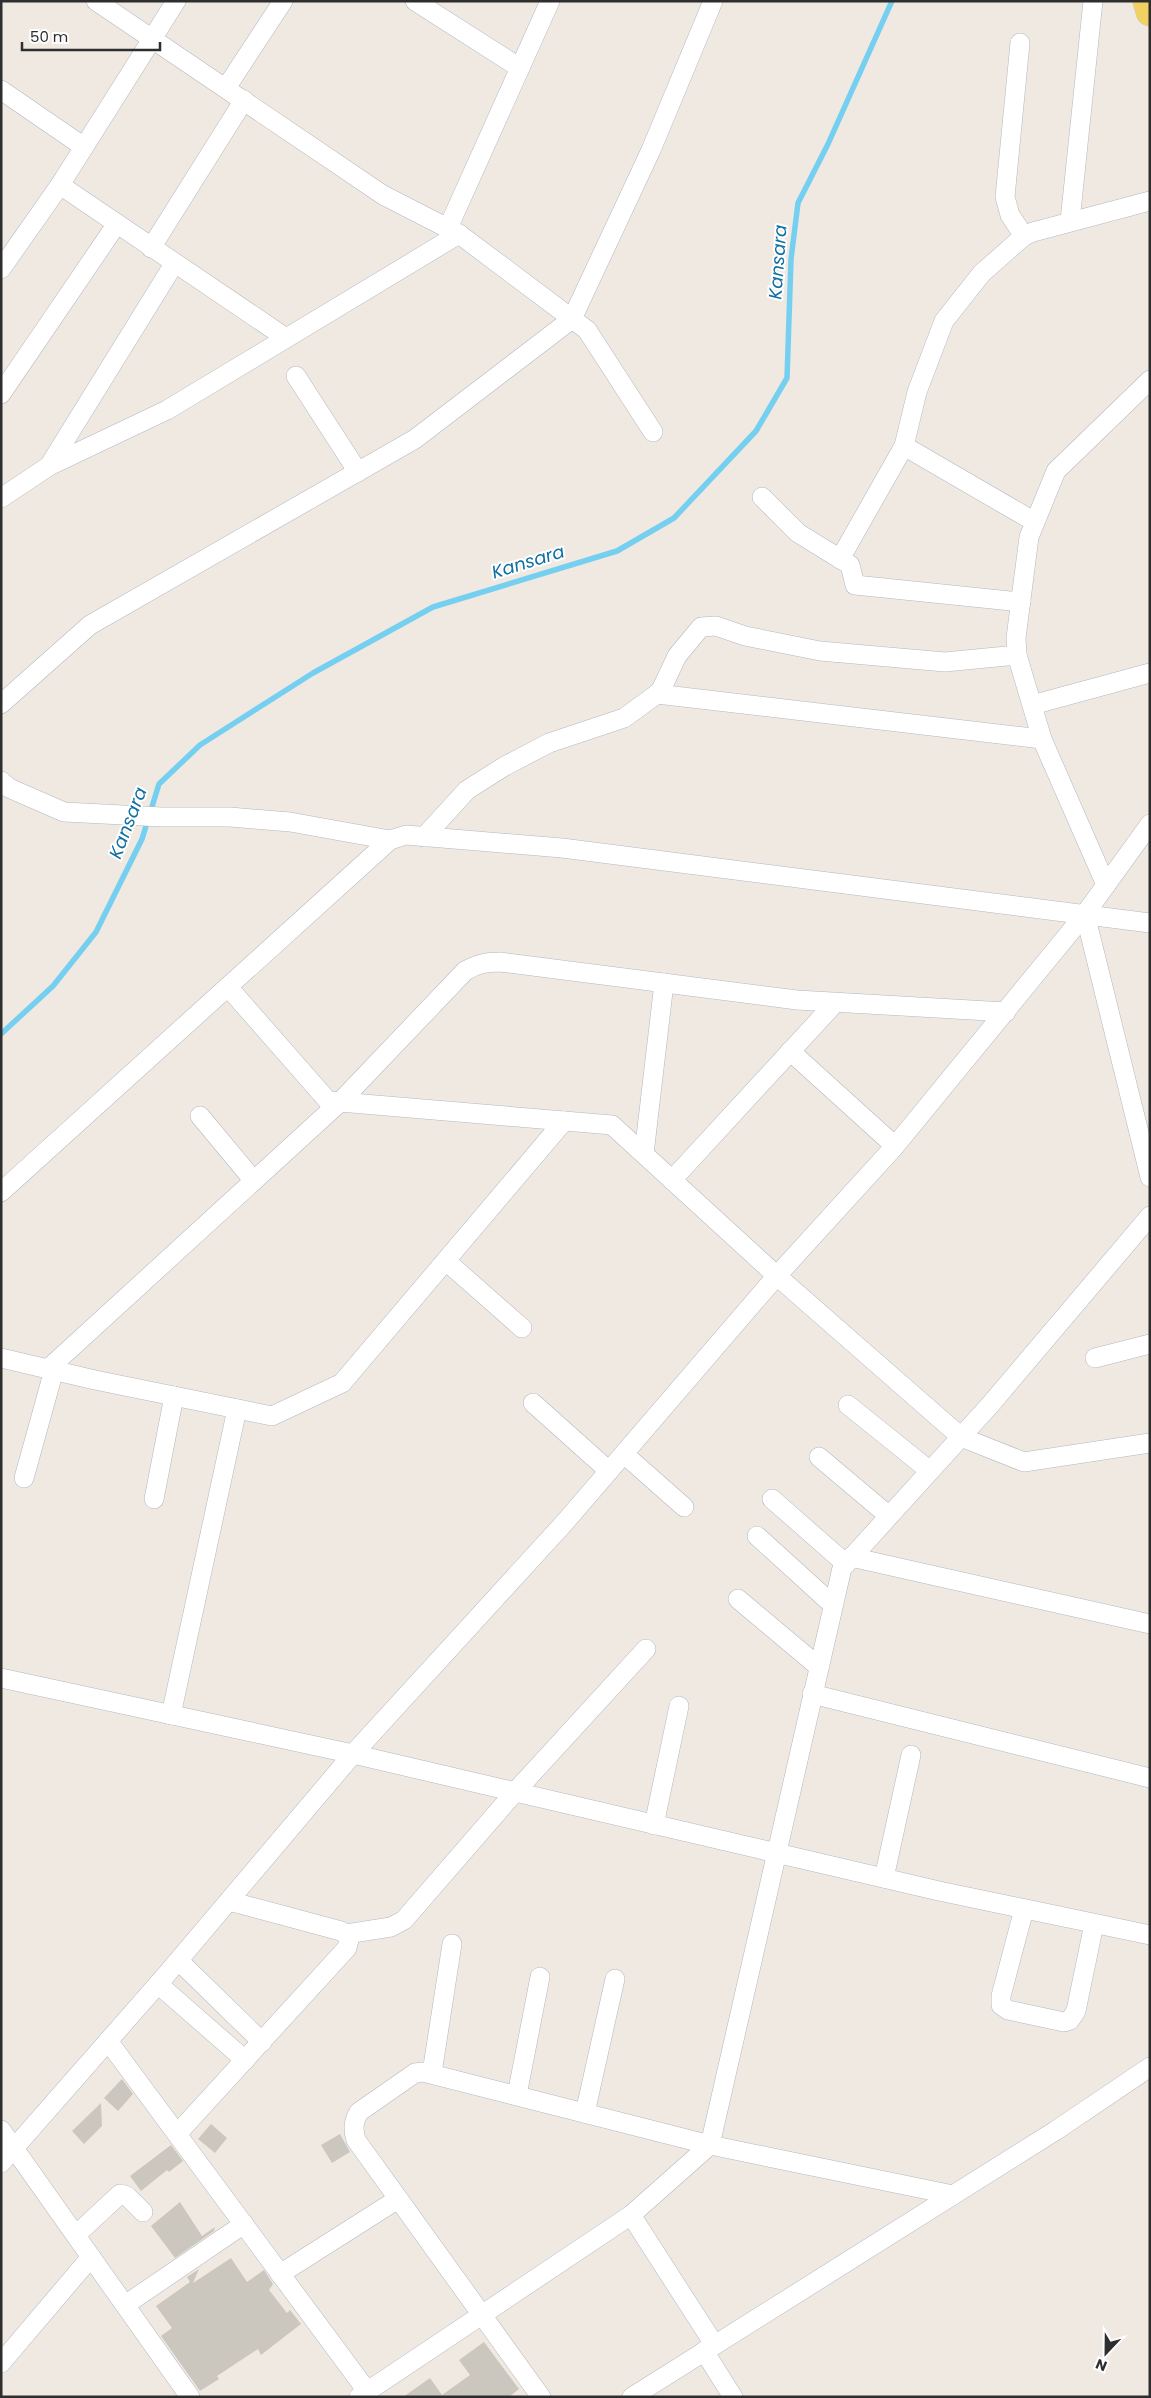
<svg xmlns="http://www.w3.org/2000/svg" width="1151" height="2398" font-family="Poppins,sans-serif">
<rect width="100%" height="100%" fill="#efe9e1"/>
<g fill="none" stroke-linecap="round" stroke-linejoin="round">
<!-- stream -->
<polyline stroke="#75cff0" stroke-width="5.5" points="1,1034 53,986 96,932 142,839 159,784 200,745 313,673 433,607 617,551 674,518 756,431 787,378 791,259 798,203 828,144 892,1"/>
</g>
<!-- building -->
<g fill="#cbc7bf">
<polygon points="122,2079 133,2094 118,2111 104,2098"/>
<polygon points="101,2103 102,2126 84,2144 72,2131"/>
<polygon points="211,2124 227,2138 215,2153 198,2139"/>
<polygon points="340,2134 350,2152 332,2163 321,2145"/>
<polygon points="171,2145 183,2161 169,2172 167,2170 141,2191 130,2176"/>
<polygon points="180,2202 202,2236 215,2227 214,2231 175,2258 151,2226"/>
<polygon points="231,2258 247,2282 264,2270 273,2284 269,2290 287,2313 290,2310 301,2324 261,2355 258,2349 217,2376 219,2379 200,2391 161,2336 172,2328 156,2306 190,2282 187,2277 199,2269 193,2283"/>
<polygon points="484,2342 519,2389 509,2397 403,2397 430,2378 442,2395 470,2375 459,2360"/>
</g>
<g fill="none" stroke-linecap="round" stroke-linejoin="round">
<!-- minor casing -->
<g stroke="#b4b7c1" stroke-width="20">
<g id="minor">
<polyline points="96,1 383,195 459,234 587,330 653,432"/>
<polyline points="176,1 60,185 286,338"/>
<polyline points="415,1 520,68"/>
<polyline points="1020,43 1005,197 1010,215 1024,236"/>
<polyline points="226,88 283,1"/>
<polyline points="1,90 84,147"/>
<polyline points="1070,221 1093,1"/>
<polyline points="448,228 550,1"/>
<polyline points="151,248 244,100"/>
<polyline points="1,269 60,185"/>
<polyline points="296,376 358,472"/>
<polyline points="1,394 116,225"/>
<polyline points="49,466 167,410 459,234"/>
<polyline points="762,497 798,533 850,565 855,585 1021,602"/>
<polyline points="1,498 49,466 174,264"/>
<polyline points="1035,522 904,446 917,392 944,321 982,273 1024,236 1033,232 1150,201"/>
<polyline points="840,559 904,446"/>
<polyline points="1017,655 1042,739 1106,885"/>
<polyline points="657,694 1042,739"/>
<polyline points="1,704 90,625 415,439 572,319 651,150 713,1"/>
<polyline points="1032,705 1150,673"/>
<polyline points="1,781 9,788 64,812 162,817 230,817 290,822 390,840"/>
<polyline points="424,837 467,790 505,766 549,743 624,718 657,694 661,690 677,656 701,627 716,626 745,636 820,651 945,662 1017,655 1016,638 1029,537 1056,471 1150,380"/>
<polyline points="1085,914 1150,1177"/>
<polyline points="228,987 328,1101 612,1125 777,1276 961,1437 1024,1462 1150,1443"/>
<polyline points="790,1051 895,1146"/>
<polyline points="200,1116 254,1181"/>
<polyline points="644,1154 664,983"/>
<polyline points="672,1180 835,1003"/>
<polyline points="1,1192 390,840 406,835 562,848 1150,923"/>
<polyline points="446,1261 522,1328"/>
<polyline points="1,1358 95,1380 272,1416 342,1383 564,1121"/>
<polyline points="1095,1358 1150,1344"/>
<path d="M48,1369L340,1102L465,971C477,964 486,962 500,962L797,1000L1006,1012"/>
<polyline points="533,1403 609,1471"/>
<polyline points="848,1405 930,1471"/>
<polyline points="624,1454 684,1507"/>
<polyline points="819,1457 889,1516"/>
<polyline points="24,1478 54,1370"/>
<polyline points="154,1499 174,1396"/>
<polyline points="772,1499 846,1564"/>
<polyline points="757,1536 833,1605"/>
<polyline points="851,1557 1150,1624"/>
<polyline points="738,1599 819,1667"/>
<polyline points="1,1678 353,1754 939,1891 1150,1935"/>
<polyline points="812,1694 1150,1778"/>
<polyline points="171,1715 237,1409"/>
<polyline points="654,1825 679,1706"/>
<polyline points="884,1878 911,1755"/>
<polyline points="1024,1909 1001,1996 1001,2005 1008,2010 1064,2022 1070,2020 1076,2011 1094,1924"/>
<polyline points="346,1934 391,1927 404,1920 515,1792 646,1649"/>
<polyline points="179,1961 262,2042"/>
<polyline points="158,1984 245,2060"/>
<polyline points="108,2041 367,2391"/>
<polyline points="432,2073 452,1944"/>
<polyline points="517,2095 540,1977"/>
<polyline points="585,2113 615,1979"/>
<polyline points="1,2130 190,2397"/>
<polyline points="177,2134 347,1948 349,1940 346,1934 341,1931 229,1901"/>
<polyline points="1,2163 166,1975 353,1754 566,1521 773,1280 895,1146 1085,914 1150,824"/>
<polyline points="76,2235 120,2194 127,2196 143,2212"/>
<polyline points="280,2274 398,2199"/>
<polyline points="125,2305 244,2224"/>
<polyline points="714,2344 631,2215 710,2145 953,2195"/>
<polyline points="704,2351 733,2397"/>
<polyline points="1,2363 91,2257"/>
<polyline points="359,2397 631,2215"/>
<path d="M541,2397L356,2140C353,2129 353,2122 359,2112L415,2073L423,2072L710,2145L842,1568L990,1405L1150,1216"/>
<polyline points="632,2397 1055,2131 1150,2067"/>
</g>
</g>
<!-- primary casing -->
<g stroke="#c9c9c9" stroke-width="29">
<polyline id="primary" points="1147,1 1150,12"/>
</g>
<!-- minor -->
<use href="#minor" stroke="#fff" stroke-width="19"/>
<!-- primary -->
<use href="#primary" stroke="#f2d163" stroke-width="28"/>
</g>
<g text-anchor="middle" stroke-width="4" stroke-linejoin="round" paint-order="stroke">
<!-- water labels -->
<g font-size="18" font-style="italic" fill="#0d6fa3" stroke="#fff">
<text transform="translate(778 262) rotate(-86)" y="6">Kansara</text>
<text transform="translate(528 562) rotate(-17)" y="6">Kansara</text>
<text transform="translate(128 823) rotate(-69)" y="6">Kansara</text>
</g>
</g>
<!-- border -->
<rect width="1151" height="2398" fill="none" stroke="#2e2e2e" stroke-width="5"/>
<!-- north arrow -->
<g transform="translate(1106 2353) rotate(202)" stroke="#ffffff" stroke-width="4" paint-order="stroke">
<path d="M0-4L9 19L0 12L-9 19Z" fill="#2e2e2e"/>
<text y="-8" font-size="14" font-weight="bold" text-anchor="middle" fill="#2e2e2e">N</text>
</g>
<!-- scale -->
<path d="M22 42v8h138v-8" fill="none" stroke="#2e2e2e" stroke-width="2.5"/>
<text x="30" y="42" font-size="15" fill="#2e2e2e" stroke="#ffffff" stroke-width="4" paint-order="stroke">50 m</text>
</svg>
